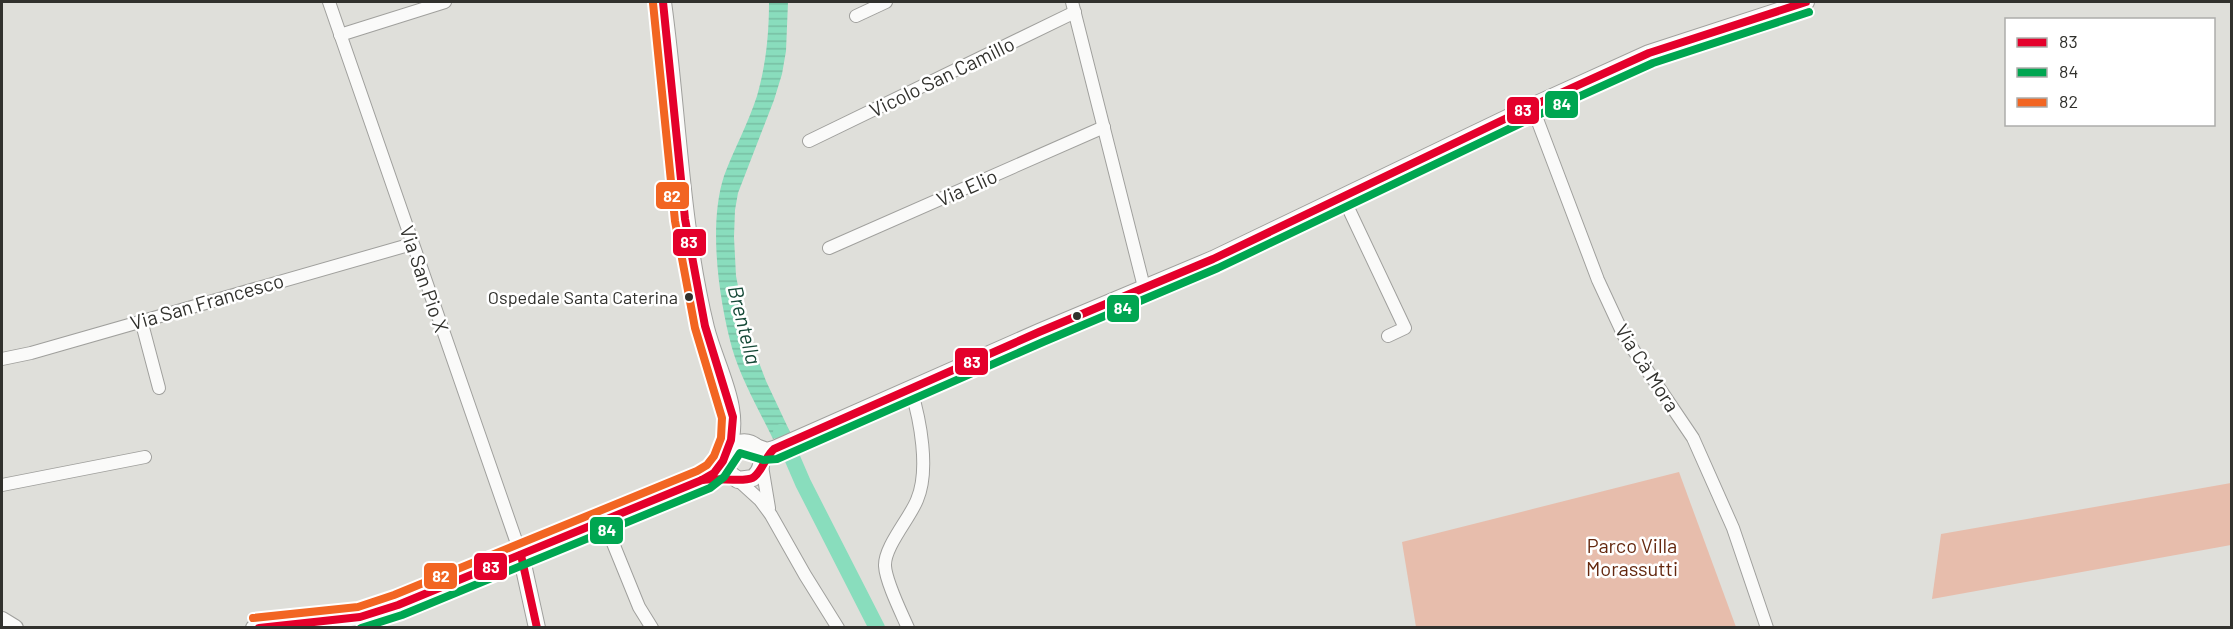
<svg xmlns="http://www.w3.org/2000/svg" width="2233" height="629" font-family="Barlow,sans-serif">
<defs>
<pattern id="water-rules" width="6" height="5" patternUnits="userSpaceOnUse" patternTransform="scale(1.5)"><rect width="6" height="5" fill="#89ddbd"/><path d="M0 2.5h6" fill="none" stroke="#77bea3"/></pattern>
</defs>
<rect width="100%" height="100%" fill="#dfdfda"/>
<!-- green -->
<g fill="#e7bdac">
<polygon points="1679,472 1736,627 1416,627 1402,542"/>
<polygon points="2231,483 2231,545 1932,599 1941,534"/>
</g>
<!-- water -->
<path fill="url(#water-rules)" d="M769,2H788L786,51L782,74L774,100L738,193L735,210L734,237L736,276L747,331L766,381L790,432L773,439C759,410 741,379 732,348C719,300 708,225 724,176C734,149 748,124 757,96C766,65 769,34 769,2Z"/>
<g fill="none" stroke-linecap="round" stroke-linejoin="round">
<!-- canal -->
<polyline stroke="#89ddbd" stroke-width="16" points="781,432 803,483 877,628"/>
<!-- street casing -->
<g stroke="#a0a09d" stroke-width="14">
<g id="street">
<polyline points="329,2 521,555"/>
<polyline points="1072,2 1144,287"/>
<polyline points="856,16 886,2"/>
<polyline points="340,35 445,2"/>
<polyline points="1532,106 1598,280 1624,336 1693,438 1733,528 1767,628"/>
<polyline points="809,141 1075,12"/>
<polyline points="1343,197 1405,328 1388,336"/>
<polyline points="829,248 1104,127"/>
<polyline points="141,320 159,388"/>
<polyline points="2,359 31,353 412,244"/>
<polyline points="762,466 769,508"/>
<polyline points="738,480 760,500 771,515 805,575 838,628"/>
<polyline points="2,485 145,457"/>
<polyline points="604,521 639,607 652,628"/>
<path d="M908,628C901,612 886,582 885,566C884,547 910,518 917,500C930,470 920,419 911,390"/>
</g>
</g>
<!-- secondary casing -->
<g stroke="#a0a09d" stroke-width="18">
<g id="secondary">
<path d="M663,2C678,110 680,221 706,328C716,368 744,411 727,451"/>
<polyline points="756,447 767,451 774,449 1039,332 1213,259 1532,106 1649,53 1806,2"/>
<polyline points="521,555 537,628"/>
<polyline points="2,620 15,628"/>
<path d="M254,628L360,617L398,605L706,478C723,470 722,449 736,444C758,435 771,463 753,478L738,480L726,471L725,456"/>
</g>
</g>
<!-- street -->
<use href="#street" stroke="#fafaf9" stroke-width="12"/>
<!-- secondary -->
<use href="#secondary" stroke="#fafaf9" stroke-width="16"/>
<!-- bus-1 casing -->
<g stroke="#fff" stroke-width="12">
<g id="bus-1">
<path d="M702,480C715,477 747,483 754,477C763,470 765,457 774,449L1039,332L1213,259L1532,106L1649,53L1806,2"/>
<polyline points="521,555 537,628"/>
<polyline points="259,628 360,617 398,605 702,480 714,473 723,461 731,440 733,417 705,326 685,219 663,2"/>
</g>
</g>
<!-- bus-2 casing -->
<g stroke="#fff" stroke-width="12">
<polyline id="bus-2" points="361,628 402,615 710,488 724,477 740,453 763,460 777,459 1043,342 1218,268 1536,116 1653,63 1809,12"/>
</g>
<!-- bus-3 casing -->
<g stroke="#fff" stroke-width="12">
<polyline id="bus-3" points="253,618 358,607 394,595 697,471 707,465 714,456 721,438 722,418 695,328 675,221 653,3"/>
</g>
<!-- bus-1 -->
<use href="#bus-1" stroke="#e4002b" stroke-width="8"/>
<!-- bus-2 -->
<use href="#bus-2" stroke="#00a651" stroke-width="8"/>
<!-- bus-3 -->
<use href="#bus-3" stroke="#f26522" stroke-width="8"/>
</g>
<!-- markers -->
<g fill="#31312d" stroke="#fff" stroke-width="2">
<circle cx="689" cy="297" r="5"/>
<circle cx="1077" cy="316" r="5"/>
</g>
<g text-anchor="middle" stroke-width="5" stroke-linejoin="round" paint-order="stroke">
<!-- bus labels -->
<g font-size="18" fill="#31312d" stroke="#fff" text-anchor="end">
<text x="678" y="304">Ospedale Santa Caterina</text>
</g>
<!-- street labels -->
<g font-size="20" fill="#31312d" stroke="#fff">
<text transform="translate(942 77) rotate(-26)" y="7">Vicolo San Camillo</text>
<text transform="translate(967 188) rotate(-24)" y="7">Via Elio</text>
<text transform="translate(424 279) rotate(71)" y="7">Via San Pio X</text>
<text transform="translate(207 302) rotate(-16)" y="7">Via San Francesco</text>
<text transform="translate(1647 368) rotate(57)" y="7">Via Cà Mora</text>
</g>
<!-- park labels -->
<g font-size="20" fill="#64280f" stroke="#fff">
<text x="1632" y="553">Parco Villa<tspan x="1632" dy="23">Morassutti</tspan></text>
</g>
<!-- water labels -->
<g font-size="21" font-style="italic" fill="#154937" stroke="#fff">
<text transform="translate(744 325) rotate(76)" y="7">Brentella</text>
</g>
</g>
<g stroke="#fff" stroke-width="2">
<rect x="1544" y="90" width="35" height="29" rx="6" fill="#00a651"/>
<rect x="1506" y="96" width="34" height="29" rx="6" fill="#e4002b"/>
<rect x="655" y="181" width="35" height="29" rx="6" fill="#f26522"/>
<rect x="672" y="228" width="35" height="29" rx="6" fill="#e4002b"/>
<rect x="1106" y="294" width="34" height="29" rx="6" fill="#00a651"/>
<rect x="954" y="347" width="35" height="29" rx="6" fill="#e4002b"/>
<rect x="589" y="516" width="35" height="29" rx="6" fill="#00a651"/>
<rect x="473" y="552" width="35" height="29" rx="6" fill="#e4002b"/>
<rect x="423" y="562" width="35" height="28" rx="6" fill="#f26522"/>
</g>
<g font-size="16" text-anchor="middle" font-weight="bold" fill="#fff">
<text x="1562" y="110">84</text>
<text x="1523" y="116">83</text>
<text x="672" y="202">82</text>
<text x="689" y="248">83</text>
<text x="1123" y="314">84</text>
<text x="972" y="368">83</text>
<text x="607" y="536">84</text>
<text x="491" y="573">83</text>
<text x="441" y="582">82</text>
</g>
<!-- border -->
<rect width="2233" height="629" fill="none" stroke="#31312d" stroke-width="6"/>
<!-- legend -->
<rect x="2005" y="18" width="210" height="108" fill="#ffffff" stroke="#adadab" stroke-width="1.5"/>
<rect x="2017" y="38" width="30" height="9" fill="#e4002b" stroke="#adadab" stroke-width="1.5"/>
<text x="2059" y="48" font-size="18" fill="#31312d">83</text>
<rect x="2017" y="68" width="30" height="9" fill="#00a651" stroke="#adadab" stroke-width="1.5"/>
<text x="2059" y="78" font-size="18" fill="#31312d">84</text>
<rect x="2017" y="98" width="30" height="9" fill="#f26522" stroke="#adadab" stroke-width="1.5"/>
<text x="2059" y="108" font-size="18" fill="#31312d">82</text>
</svg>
